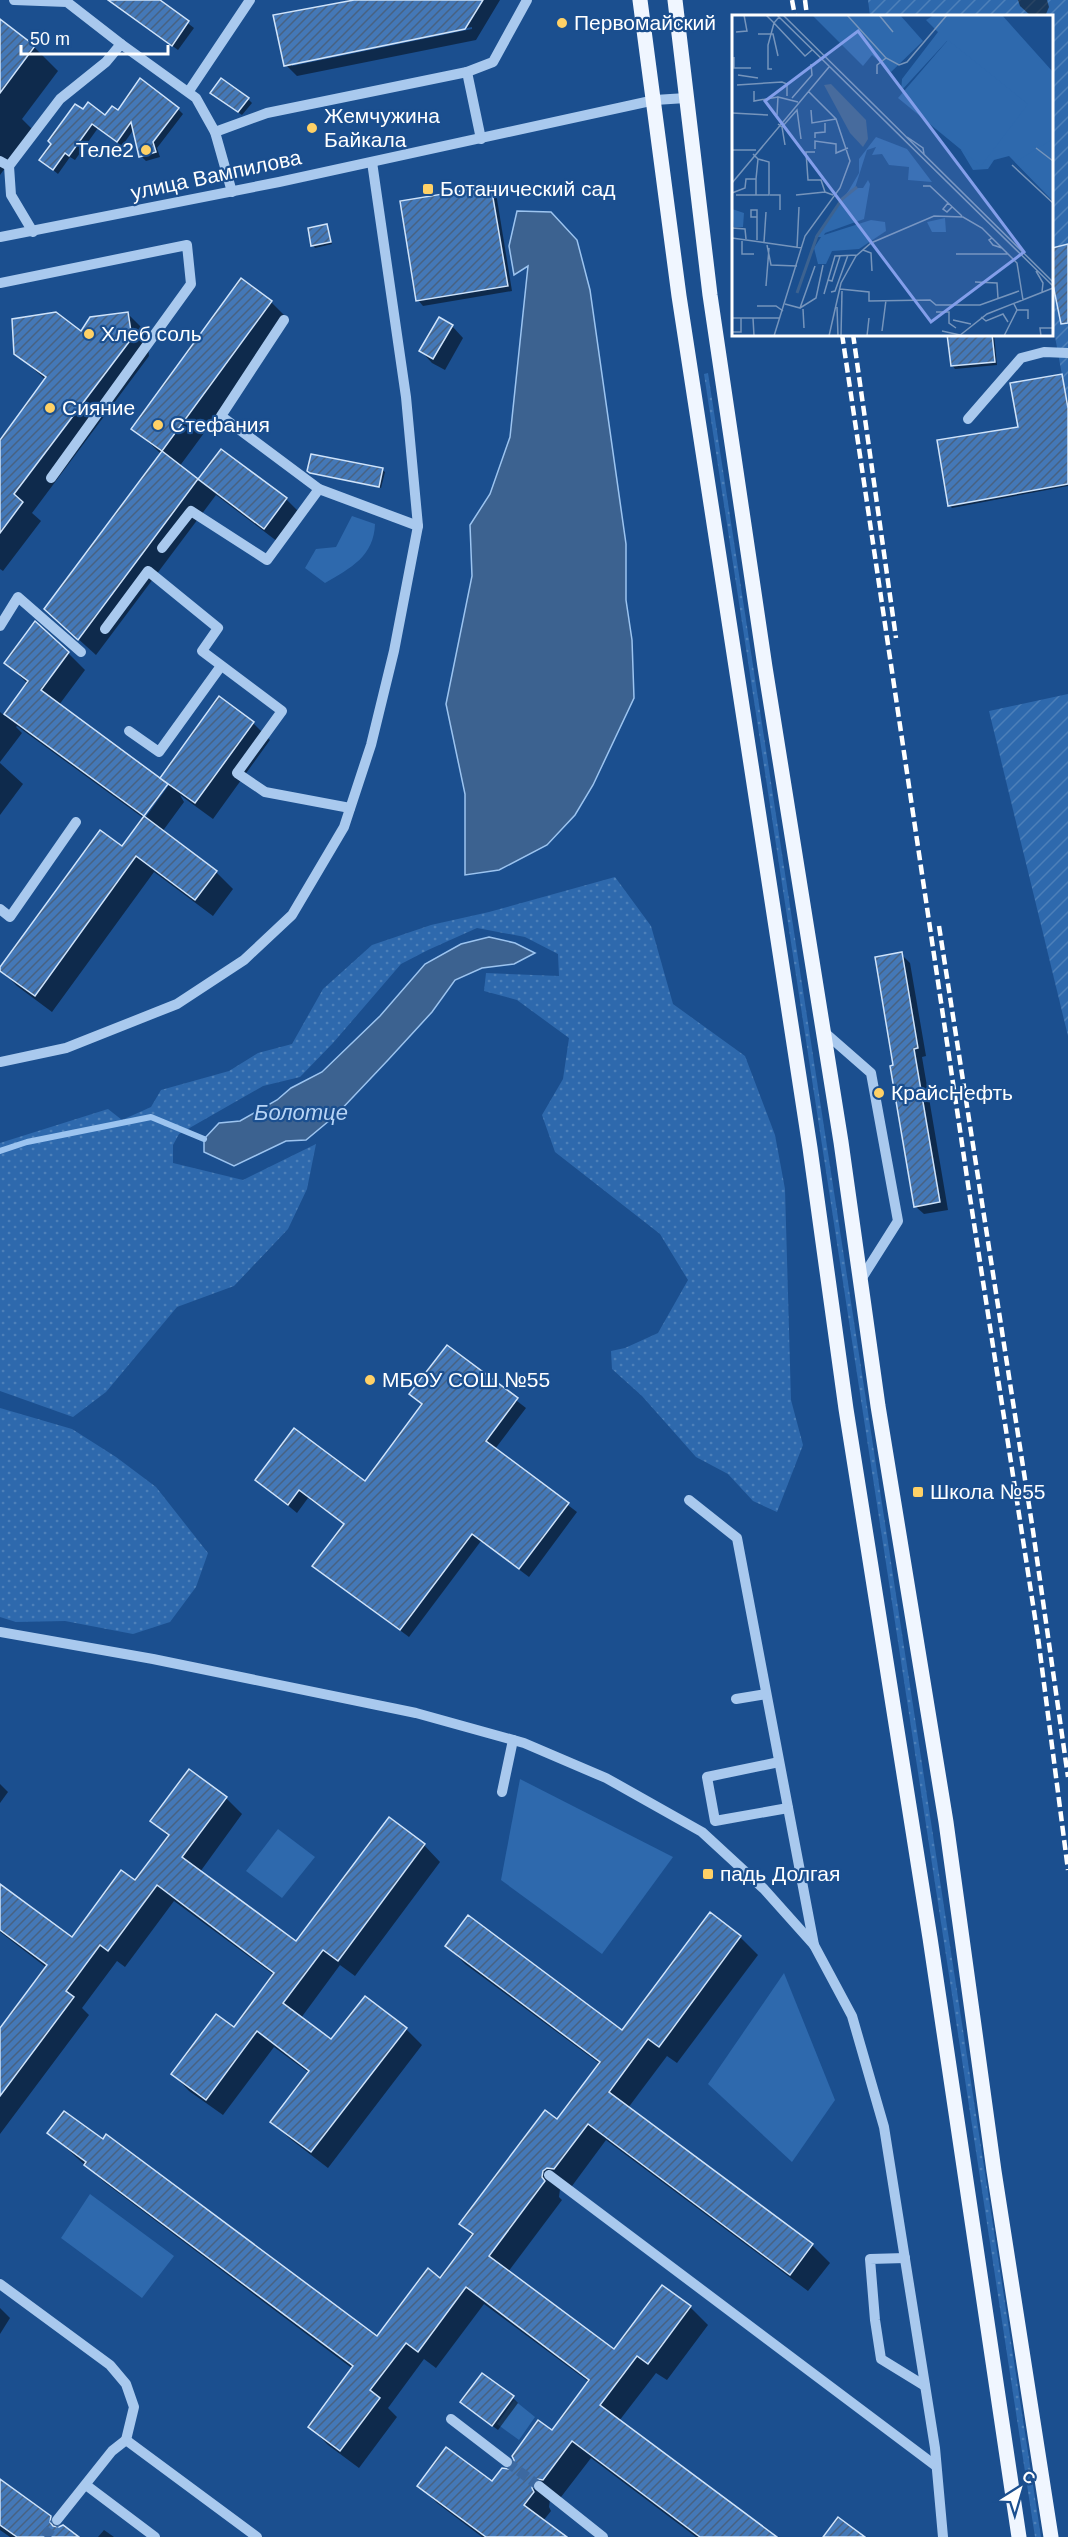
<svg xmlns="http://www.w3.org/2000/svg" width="1068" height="2537" font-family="Arial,sans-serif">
<defs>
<pattern id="grass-dots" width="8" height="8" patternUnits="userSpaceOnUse" patternTransform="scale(1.5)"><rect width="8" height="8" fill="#2e69ad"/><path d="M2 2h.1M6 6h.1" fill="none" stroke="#4d80b9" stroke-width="1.8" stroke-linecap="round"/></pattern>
<pattern id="garden-furrows" width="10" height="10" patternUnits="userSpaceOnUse" patternTransform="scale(1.5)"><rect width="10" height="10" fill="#2e69ad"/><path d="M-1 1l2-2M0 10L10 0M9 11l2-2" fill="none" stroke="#4d80b9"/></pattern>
<pattern id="building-hatch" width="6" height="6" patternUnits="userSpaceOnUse" patternTransform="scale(1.5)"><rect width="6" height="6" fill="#4478b7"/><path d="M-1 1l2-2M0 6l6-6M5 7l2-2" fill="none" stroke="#486282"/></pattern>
</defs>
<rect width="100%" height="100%" fill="#1b4f8f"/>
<!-- grass -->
<g fill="url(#grass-dots)">
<polygon points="708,373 1041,2537 1035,2537 704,374"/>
<polygon points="615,877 651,926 673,1004 745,1056 775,1135 785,1189 791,1400 803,1445 777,1512 753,1501 728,1474 696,1457 642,1396 612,1369 611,1351 625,1348 658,1333 688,1280 660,1234 555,1152 542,1115 563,1079 569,1038 517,1000 484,991 486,973 559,976 558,954 525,937 477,928 428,950 401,964 333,1043 300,1077 263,1086 179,1134 173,1145 173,1163 243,1180 316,1144 307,1189 288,1229 234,1286 177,1307 106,1392 73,1417 0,1391 0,1143 108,1109 122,1120 151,1107 161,1090 229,1071 258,1053 292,1044 323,989 372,945 431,925 489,912"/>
<polygon points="0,1408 72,1429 116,1457 156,1487 208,1553 196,1587 170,1622 133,1634 65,1621 16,1622 0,1617"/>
</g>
<!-- park -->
<g fill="#2e69ad">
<path d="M352,516L375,524C374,556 351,568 325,583L305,568L316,549L336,547Z"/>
<polygon points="520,1779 673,1857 602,1954 501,1880"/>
<polygon points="278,1829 315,1857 282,1898 246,1871"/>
<polygon points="784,1973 835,2100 792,2162 708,2084"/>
<polygon points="90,2194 174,2256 142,2298 61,2238"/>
<polygon points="514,2400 535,2417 519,2440 497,2424"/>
</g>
<!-- garden -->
<g fill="url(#garden-furrows)">
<polygon points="868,0 1068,0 1068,408 1052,320 1052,16 870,16"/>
<polygon points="1068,694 1068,1036 989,711"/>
</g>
<!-- water -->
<g fill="#3c6290" stroke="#9cc4f0" stroke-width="1.5">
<polygon points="517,211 551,212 577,240 590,290 626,544 626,600 632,640 634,698 593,785 575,815 547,845 499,870 465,875 465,794 446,704 472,576 470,525 490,494 510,437 528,266 514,275 509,246"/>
<polygon points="489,937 515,943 535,953 514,964 482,968 455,980 432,1012 388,1060 336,1115 306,1140 286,1141 234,1166 204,1152 204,1139 219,1123 240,1121 277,1100 291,1088 322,1072 380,1016 425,964 461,944"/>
</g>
<!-- shadow -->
<g fill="#0007" fill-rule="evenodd">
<polygon points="110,0 158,0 194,28 178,50"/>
<path d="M363,0H500L476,40L297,76L286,65ZM472,27V29L292,66V63Z"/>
<polygon points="1018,0 1047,0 1049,7 1046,14 1041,16 1031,16 1020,6"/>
<polygon points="0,21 34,47 58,71 22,119 33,130 0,175"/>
<polygon points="216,97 248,99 252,103 242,115"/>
<polygon points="178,109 183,114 157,148 160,157 146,161 141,156 134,129 122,146 98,128 75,160 70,157 58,174 41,160 83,111 106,117 118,112"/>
<polygon points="490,188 496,193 512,291 423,306 418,300"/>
<polygon points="327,226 332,244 315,248 313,245"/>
<polygon points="242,280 271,302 288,319 179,467 199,481 221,451 286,499 303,516 282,545 216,495 96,655 45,609 161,454 133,428"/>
<polygon points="128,314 146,332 149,356 32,513 41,521 3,571 0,569 0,442 46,380 15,353 81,333"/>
<polygon points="452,326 463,338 445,370 432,363 421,351"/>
<polygon points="948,334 994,334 997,365 955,369 952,365"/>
<polygon points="1061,376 1068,402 1068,486 952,508 950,506 1020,428"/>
<polygon points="382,470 385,472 381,488 311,473"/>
<polygon points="68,653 85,670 59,705 166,784 253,723 270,740 213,819 180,795 184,802 162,832 216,872 233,889 213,916 154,872 52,1012 17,986 0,969 123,848 169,785 165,785 142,817 17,726 16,727 22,733 0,762 0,712 5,716 28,684 6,663"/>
<polygon points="0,763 23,784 0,815"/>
<polygon points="901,954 910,963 926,1056 922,1057 948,1210 924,1214 915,1206 895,1066"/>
<polygon points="447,1347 526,1408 495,1449 577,1512 529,1577 481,1541 409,1637 314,1566 345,1525 308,1498 297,1513 257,1480 365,1483 423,1405 411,1394"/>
<polygon points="0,1784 8,1792 0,1803"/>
<polygon points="226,1798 242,1814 200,1872 296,1943 424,1845 440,1862 355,1976 340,1965 301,2018 332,2041 406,2029 422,2045 328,2168 289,2138 272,2121 309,2073 274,2047 223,2115 189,2091 173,2074 234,2029 274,1975 174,1901 125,1967 117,1961 82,2008 89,2015 0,2134 0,2031 47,1968 0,1932 0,1885 72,1939 136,1882 169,1837 152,1821"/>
<polygon points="710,1914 740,1937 758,1955 677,2063 667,2056 628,2108 812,2245 830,2263 808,2291 606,2140 572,2186 560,2189 559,2197 562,2200 508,2272 614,2351 690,2307 708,2325 667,2380 656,2373 619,2421 774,2537 696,2537 591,2458 561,2497 555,2496 550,2500 549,2507 551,2511 543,2521 564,2537 482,2537 437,2503 419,2485 493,2483 552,2432 589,2382 484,2304 436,2368 424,2359 388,2408 397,2417 359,2468 328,2445 310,2427 353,2369 104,2182 49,2133 377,2338 441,2280 473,2236 461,2224 557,2121 600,2064 465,1964 447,1946 622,2032"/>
<polygon points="0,2308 10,2318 0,2334"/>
<polygon points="513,2398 518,2403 498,2430 468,2408"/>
<polygon points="0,2480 50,2517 61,2528 77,2537 10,2537 0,2530"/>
<polygon points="104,2530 114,2537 98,2537"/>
</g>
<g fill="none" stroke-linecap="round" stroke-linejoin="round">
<!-- stream -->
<polyline stroke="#9cc4f0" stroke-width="6" points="0,1151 27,1142 151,1117 204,1139"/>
</g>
<!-- building -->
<g fill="url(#building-hatch)" stroke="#cfe3fa" stroke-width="1.5">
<polygon points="108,0 160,0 189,21 172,46"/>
<polygon points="354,0 483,0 465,29 284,66 273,15"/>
<polygon points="0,19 35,46 0,93"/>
<polygon points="140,78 179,108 153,142 156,152 139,157 131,122 117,142 92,124 69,156 65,153 53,170 39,160 51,144 48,141 75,104 83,109 88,102 105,115 112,106 118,110"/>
<polygon points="221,78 249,98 238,112 210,93"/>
<polygon points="491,186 508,286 416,301 400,201"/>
<polygon points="327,224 331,242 311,246 308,228"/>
<polygon points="1068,244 1068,323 1061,324 1052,280 1052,248"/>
<polygon points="241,278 272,301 162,451 131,429"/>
<polygon points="56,312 81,331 90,317 128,312 132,338 14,494 23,502 0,533 0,440 46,377 14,354 12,319"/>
<polygon points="439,317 453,325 433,359 419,351"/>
<polygon points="947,334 992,334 995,362 951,366"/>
<polygon points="1062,374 1068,408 1068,484 948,506 937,440 1018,427 1010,383"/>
<polygon points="221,449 287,498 264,529 198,479"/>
<polygon points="162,451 198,479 78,640 44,609"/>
<polygon points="311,454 383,468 379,487 310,473 307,471"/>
<polygon points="35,621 69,652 41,690 168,784 144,816 4,714 28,681 4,663"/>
<polygon points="219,696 254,722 195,803 160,778"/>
<polygon points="144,816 217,871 195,900 136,856 35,996 0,971 0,967 100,830 122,846"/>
<polygon points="902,952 918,1048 914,1049 940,1202 914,1207 890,1066 893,1065 875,957"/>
<polygon points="447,1345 518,1398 486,1441 569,1503 519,1569 472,1534 400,1630 312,1566 344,1524 299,1490 288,1505 255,1480 294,1428 365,1481 422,1404 409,1394"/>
<polygon points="189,1769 227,1797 182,1857 296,1941 389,1817 425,1844 338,1961 323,1950 283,2003 331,2039 365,1996 407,2028 311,2152 270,2122 309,2071 257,2031 206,2100 171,2074 216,2014 234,2027 274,1973 157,1885 108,1951 100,1945 66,1991 74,1997 0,2096 0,2028 47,1965 0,1930 0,1884 72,1937 121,1870 135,1880 169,1835 150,1821"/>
<polygon points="710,1912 741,1936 659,2047 648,2039 609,2092 813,2244 790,2275 588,2124 554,2169 547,2168 543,2171 542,2177 545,2181 489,2256 614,2349 662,2285 691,2306 648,2364 637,2356 600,2405 777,2537 700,2537 572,2441 543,2480 537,2479 533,2482 532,2488 534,2492 524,2505 567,2537 486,2537 417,2486 446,2447 492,2481 502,2468 509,2469 513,2466 514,2460 512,2456 538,2420 552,2430 589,2380 466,2287 418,2352 406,2343 370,2390 380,2398 340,2451 308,2427 353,2366 84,2165 86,2162 47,2133 64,2111 103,2139 106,2134 377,2336 428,2268 440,2278 473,2234 459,2224 545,2110 557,2119 600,2062 445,1946 468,1915 622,2030"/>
<polygon points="482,2373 514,2396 492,2426 460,2402"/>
<polygon points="0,2479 51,2516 50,2522 53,2526 59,2527 63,2525 79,2537 17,2537 0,2525"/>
<polygon points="838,2517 865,2537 823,2537"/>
</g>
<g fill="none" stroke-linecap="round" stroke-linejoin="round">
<!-- minor-tunnel -->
<g stroke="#3d69a0" stroke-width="10" stroke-dasharray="10 5" stroke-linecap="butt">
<polyline points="507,2462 539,2486"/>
<polyline points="45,2537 57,2520"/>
</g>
<!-- minor -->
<g stroke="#a9c9ee" stroke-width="10">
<polyline points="14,0 67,2 121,44"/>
<polyline points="467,72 481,139"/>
<polyline points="189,91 250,0"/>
<polyline points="215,132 267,113 467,72 493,62 527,0"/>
<polyline points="0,161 9,166 11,195 33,232"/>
<polyline points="9,166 60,99 106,62 121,44 196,98 215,132 232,192"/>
<polyline points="0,237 279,182 655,100 686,98"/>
<polyline points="0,283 187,245 191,284 51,478"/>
<polyline points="284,320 221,416 319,489 418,526"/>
<polyline points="968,419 1021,358 1044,352 1068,353"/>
<polyline points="162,548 191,511 267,560 319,489"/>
<polyline points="0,626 18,597 81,652"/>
<polyline points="105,629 148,571 218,628 202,651 282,711 237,773 265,792 350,808"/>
<polyline points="129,731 159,752 221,666"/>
<polyline points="0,909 10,917 76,822"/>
<polyline points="823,1031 871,1073 898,1221 860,1281"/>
<polyline points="0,1062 66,1048 177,1004 244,960 292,915 344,827 371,745 394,651 418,526 406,397 372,162"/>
<polyline points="689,1500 737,1538 814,1945"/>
<polyline points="0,1632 153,1659 416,1713 524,1743 606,1778 702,1832 764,1889 814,1945 852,2016 884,2127 935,2448 943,2537"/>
<polyline points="736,1699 766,1694"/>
<polyline points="779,1762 707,1777 715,1821 788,1808"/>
<polyline points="502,1792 513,1740"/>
<polyline points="549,2175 936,2466"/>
<polyline points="905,2258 870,2259 875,2320 881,2359 925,2386"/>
<polyline points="0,2284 110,2365 126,2384 134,2407 126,2440 257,2537"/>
<polyline points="451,2419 507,2462"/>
<polyline points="86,2485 155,2537"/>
<polyline points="539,2486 603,2537"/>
<polyline points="57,2520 112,2451 126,2440"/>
</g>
<!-- major -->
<g stroke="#f0f6ff" stroke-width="15">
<polyline points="640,0 679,296 810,1148 846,1409 930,1938 1019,2537"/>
<polyline points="675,0 710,295 765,667 841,1142 878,1406 946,1822 994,2171 1051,2537"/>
</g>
<!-- rail -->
<g stroke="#fff" stroke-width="4.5" stroke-dasharray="10 4.5" stroke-linecap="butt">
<polyline points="792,0 795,16"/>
<polyline points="805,0 807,16"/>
<polyline points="842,334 969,1191 1038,1637 1068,1870"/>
<polyline points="853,334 896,638"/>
<polyline points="939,926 1033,1531 1068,1777"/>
</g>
</g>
<!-- markers -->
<g fill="#ffd166" stroke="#1b4f8f" stroke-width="2">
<circle cx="562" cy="23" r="6"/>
<circle cx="312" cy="128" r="6"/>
<circle cx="146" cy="150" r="6"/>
<rect x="422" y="183" width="12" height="12" rx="3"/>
<circle cx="89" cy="334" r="6"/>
<circle cx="50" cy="408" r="6"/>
<circle cx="158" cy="425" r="6"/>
<circle cx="879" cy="1093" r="6"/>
<circle cx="370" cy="1380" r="6"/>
<rect x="912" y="1486" width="12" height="12" rx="3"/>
<rect x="702" y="1868" width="12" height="12" rx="3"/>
</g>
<g text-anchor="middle" stroke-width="4.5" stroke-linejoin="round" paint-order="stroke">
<!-- poi labels -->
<g font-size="21" fill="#fff" stroke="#1b4f8f" text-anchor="start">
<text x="574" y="30">Первомайский</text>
<text x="324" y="123">Жемчужина<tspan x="324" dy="24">Байкала</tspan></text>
<text x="134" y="157" text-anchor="end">Теле2</text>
<text x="440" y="196">Ботанический сад</text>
<text x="101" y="341">Хлеб соль</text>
<text x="62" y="415">Сияние</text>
<text x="170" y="432">Стефания</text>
<text x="891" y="1100">КрайсНефть</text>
<text x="382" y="1387">МБОУ СОШ №55</text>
<text x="930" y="1499">Школа №55</text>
<text x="720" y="1881">падь Долгая</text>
</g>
<!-- street labels -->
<g font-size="21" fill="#fff" stroke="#1b4f8f">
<text transform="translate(216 175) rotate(-12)" y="7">улица Вампилова</text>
</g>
<!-- water labels -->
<g font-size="22" font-style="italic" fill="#b5d3f5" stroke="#1b4f8f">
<text x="301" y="1120">Болотце</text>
</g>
</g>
<!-- overview -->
<g transform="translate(732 15)">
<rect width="321" height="321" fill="#1b4f8f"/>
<path d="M144,122L175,134L200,167L176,165L177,152L157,150L150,139L140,140L144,132L135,135L123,173H131L136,165L138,169L132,204L93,218L92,220L139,205L153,207L154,216L127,234L100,236L94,249H86L82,233L89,222H83L117,175L127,158V144Z" fill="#2e69ad"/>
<path d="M202,0H270L321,57V186L277,141L262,145L256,154L241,155L229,135L295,89L215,26L169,76L170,64L206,17L194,5Z" fill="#2e69ad"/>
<path d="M321,124V186L283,147Z" fill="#2e69ad"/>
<path d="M0,194L12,198L11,212H2ZM213,203L214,217H200L195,207Z" fill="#2e69ad"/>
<path d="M80,0H168L191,26L159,57L140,40L131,51ZM216,25L296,89L249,151L166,83Z" fill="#2e69ad"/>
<path d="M99,69L134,105L136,124L131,132L118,118L92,70Z" fill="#3c6290"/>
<path fill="none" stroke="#3c6290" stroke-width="3" d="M65,278L85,221L110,184L125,172"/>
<path fill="none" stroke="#7695bc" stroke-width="1.5" d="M34,0L42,8L47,2M45,0L321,271M51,0L321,267M115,0L154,43L167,50L175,47L215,0M147,0L161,17M42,8L73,41L80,35M4,17L15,16L12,0M26,19H41L46,41M2,42V53H19M40,54H36V30L42,8M145,59V50L154,43M6,60L26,63M5,70L50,67L55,69V81M22,76V86L46,82M60,83L80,60L79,49M79,95L80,108L104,104M0,98L36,100M45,100L46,82L66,87M46,109L50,112L65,95L69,124M50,112L53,130M175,122L191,133L192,139M83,123V118L93,117V108M304,133L321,146M83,134V126L104,129V138L116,133M1,135H24M83,137H74L76,165H89L93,177M280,150L321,188M24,164V180H37V147L26,144M0,168L97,52M191,171H198L230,201M0,178L13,173L14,164H24L26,144L21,139M4,180H24M38,180H48V195M64,180L93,177L101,180M216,188L211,194L215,197L220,192M25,202H19V195H25V225M0,213L13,214L14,224M0,223L70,233M260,223L257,225L261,230L270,233M10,224V239H22M32,227L34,197M35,230L39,250L65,251M65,233L67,192M131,235L139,238L140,256M224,239H276M304,256L311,268L310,277M96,265L100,266L108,241M243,267L265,268L266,283M34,271L37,233M108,274L137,277V286L198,285L204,290H248L287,276M99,277L103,276L116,240M92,279L103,241L125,240M53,289L68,293L83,251M25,291H44L51,296M105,292L106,321M68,293L84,283L91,250M71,294L72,313M285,295H296V304M204,297H217V308L224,313M249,302L254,306L271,299L276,307M0,303H48M21,303L22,321M221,305L239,309M150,316L154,285M210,316L228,320M0,317H9V303M42,321L73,221L108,173L118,146L104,104L76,76M97,321L109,268L124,241L139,228L202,201L231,202L250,213L285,248L291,285M109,321L110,276M135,321L137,303M227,321L255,299L321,273M272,321L285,295L282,289M309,321L308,313H321"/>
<path fill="#839eea" fill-opacity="0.15" stroke="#839eea" stroke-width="3" d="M126,16L292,237L199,307L33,86Z"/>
<rect width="321" height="321" fill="none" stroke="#fff" stroke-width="3"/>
</g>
<!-- north arrow -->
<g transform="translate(1020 2489) rotate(37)" stroke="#1b4f8f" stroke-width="4.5" paint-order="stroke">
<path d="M0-4.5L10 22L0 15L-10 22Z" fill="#ffffff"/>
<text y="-9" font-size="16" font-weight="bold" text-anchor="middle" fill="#ffffff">С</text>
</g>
<!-- scale -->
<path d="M21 45v9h147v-9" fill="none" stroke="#ffffff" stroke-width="3"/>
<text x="30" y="45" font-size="18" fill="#ffffff" stroke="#1b4f8f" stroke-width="4.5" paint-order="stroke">50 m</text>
</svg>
